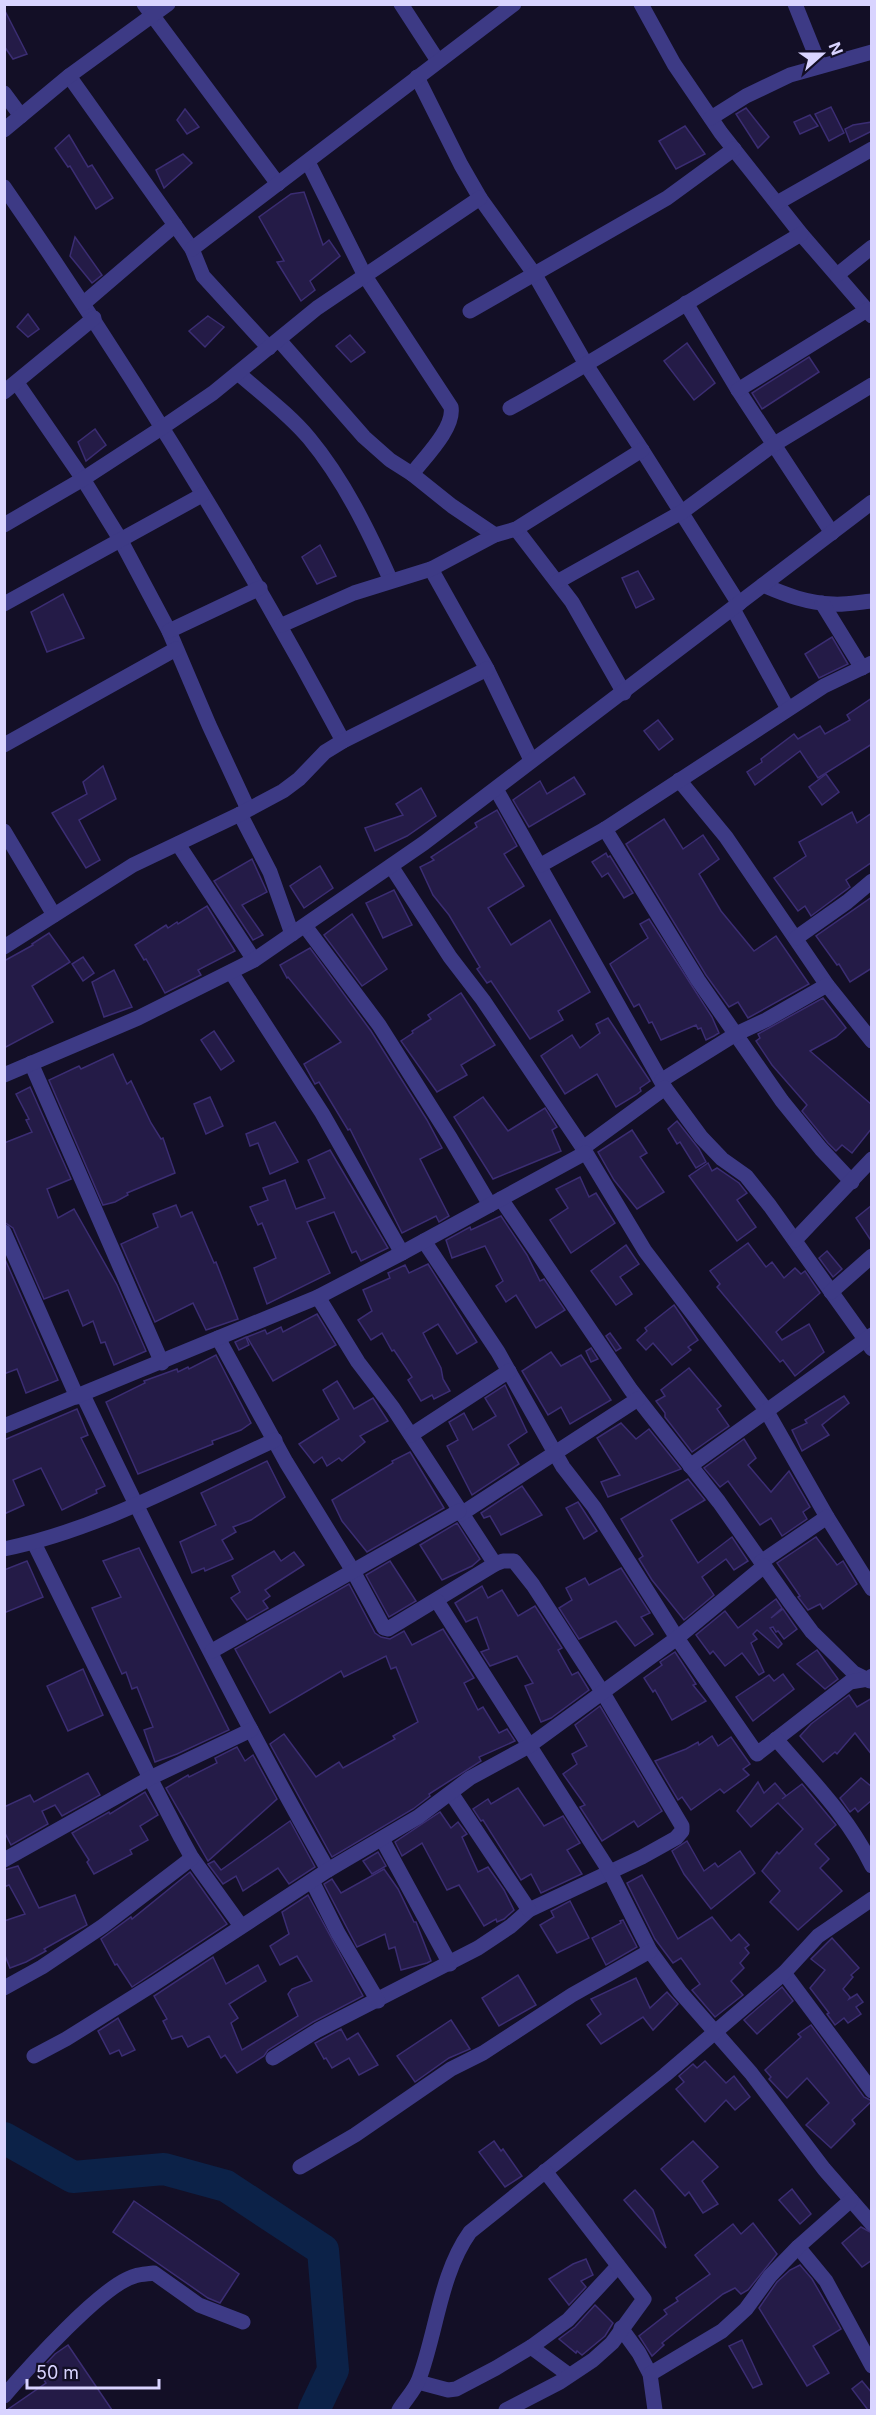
<svg xmlns="http://www.w3.org/2000/svg" width="876" height="2415" font-family="Inter,sans-serif">
<rect width="100%" height="100%" fill="#130f26"/>
<g fill="none" stroke-linecap="round" stroke-linejoin="round">
<!-- river -->
<polyline stroke="#0c2248" stroke-width="32" points="4,2138 73,2177 164,2169 226,2186 323,2250 333,2370 314,2410"/>
</g>
<!-- building -->
<g fill="#241b47" stroke="#3b2d73" stroke-width="1.5">
<polygon points="4,9 27,54 13,59 4,46"/>
<polygon points="831,107 844,133 829,141 815,114"/>
<polygon points="746,108 769,137 758,148 736,114"/>
<polygon points="185,109 199,127 187,134 177,120"/>
<polygon points="810,115 818,126 800,134 794,122"/>
<polygon points="872,122 872,131 850,142 845,129 853,125"/>
<polygon points="685,126 705,154 676,169 659,141"/>
<polygon points="69,135 88,167 92,165 113,198 96,209 70,166 68,167 55,148"/>
<polygon points="183,154 192,163 164,188 156,170"/>
<polygon points="304,192 323,245 329,240 340,256 310,281 315,290 301,301 277,262 284,261 259,217 291,194"/>
<polygon points="75,237 102,275 92,283 70,256"/>
<polygon points="28,314 39,329 28,337 17,327"/>
<polygon points="208,316 224,327 205,347 189,331"/>
<polygon points="350,335 365,352 351,362 336,346"/>
<polygon points="687,343 715,383 694,400 664,361"/>
<polygon points="809,357 819,372 762,409 752,393"/>
<polygon points="95,429 106,445 86,461 78,442"/>
<polygon points="320,545 336,576 317,584 302,557"/>
<polygon points="638,571 654,599 636,608 622,578"/>
<polygon points="63,594 84,638 47,652 31,612"/>
<polygon points="832,637 848,664 819,678 805,654"/>
<polygon points="872,698 872,744 818,778 800,751 755,785 747,772 762,762 761,759 794,734 798,739 820,726 825,734 850,720 847,715"/>
<polygon points="658,720 673,739 659,750 644,731"/>
<polygon points="103,766 116,799 79,820 100,860 86,868 52,813 87,794 83,782"/>
<polygon points="826,774 839,792 822,805 809,787"/>
<polygon points="574,777 585,794 529,827 513,800 540,781 547,794"/>
<polygon points="421,788 436,816 407,836 375,851 365,828 403,815 396,804"/>
<polygon points="497,810 517,846 504,854 524,886 488,908 511,945 550,920 590,992 558,1011 563,1020 530,1039 491,981 487,983 477,969 480,967 449,915 433,895 420,867 434,860 431,857 477,827 475,823"/>
<polygon points="852,812 857,823 872,813 872,862 846,880 850,887 811,916 805,906 798,911 774,878 806,856 799,842"/>
<polygon points="664,819 683,849 703,835 719,859 699,874 721,911 754,951 776,936 809,984 748,1018 738,1002 729,1007 706,975 626,844"/>
<polygon points="606,853 608,857 610,856 633,893 624,898 608,873 602,877 592,862"/>
<polygon points="252,859 267,892 242,905 263,935 253,940 214,881"/>
<polygon points="320,866 333,888 304,908 290,886"/>
<polygon points="394,890 412,925 383,938 366,903"/>
<polygon points="872,897 872,968 850,982 839,964 837,965 816,936"/>
<polygon points="207,906 235,951 198,970 201,975 165,993 146,959 144,960 135,945 166,925 168,928 177,922 178,924"/>
<polygon points="352,914 387,969 362,986 324,935"/>
<polygon points="649,919 712,1017 719,1033 714,1036 706,1040 701,1028 698,1029 696,1025 661,1040 652,1022 649,1023 639,1004 634,1007 610,964 648,938 640,924"/>
<polygon points="49,933 70,962 32,986 53,1022 4,1048 4,961 33,945 32,944"/>
<polygon points="310,948 371,1031 427,1120 442,1148 420,1159 449,1216 439,1222 436,1216 402,1233 350,1129 348,1130 319,1082 315,1084 304,1064 341,1042 288,977 287,978 280,965"/>
<polygon points="83,957 94,973 83,981 72,964"/>
<polygon points="114,970 132,1007 104,1017 92,982"/>
<polygon points="461,993 495,1045 461,1065 467,1075 437,1092 401,1041 413,1033 412,1031 431,1019 428,1015"/>
<polygon points="823,998 846,1028 836,1037 810,1051 872,1105 872,1128 852,1153 842,1145 836,1151 828,1143 802,1111 807,1105 772,1065 756,1041 760,1038 758,1034"/>
<polygon points="608,1018 650,1081 640,1088 641,1091 636,1095 616,1107 597,1074 565,1094 541,1056 572,1035 580,1048 600,1033 596,1024"/>
<polygon points="214,1031 234,1061 221,1070 201,1040"/>
<polygon points="113,1054 127,1084 131,1081 151,1123 161,1139 163,1138 175,1173 127,1193 128,1195 115,1202 103,1205 49,1080 79,1066 81,1069"/>
<polygon points="30,1087 71,1179 47,1189 58,1218 74,1209 117,1285 146,1351 114,1365 105,1342 101,1343 93,1321 83,1326 68,1290 44,1299 13,1228 4,1222 4,1143 32,1132 26,1120 29,1119 16,1094"/>
<polygon points="210,1097 223,1126 206,1134 194,1104"/>
<polygon points="483,1097 508,1131 545,1108 557,1127 552,1130 561,1151 493,1179 454,1117"/>
<polygon points="677,1121 699,1149 706,1162 696,1168 680,1142 677,1144 668,1129"/>
<polygon points="275,1122 298,1162 270,1174 258,1143 250,1146 246,1134"/>
<polygon points="632,1130 647,1153 640,1157 664,1192 637,1209 614,1180 598,1152"/>
<polygon points="330,1150 388,1248 361,1261 356,1251 352,1253 334,1212 307,1222 330,1273 267,1304 254,1268 276,1258 262,1223 258,1225 250,1207 268,1200 263,1188 285,1180 296,1209 325,1198 308,1160"/>
<polygon points="708,1163 712,1171 717,1168 739,1183 747,1193 737,1200 756,1227 737,1241 689,1176"/>
<polygon points="580,1177 589,1197 596,1193 615,1223 571,1253 550,1220 568,1208 556,1189"/>
<polygon points="176,1205 181,1217 192,1212 214,1263 216,1262 238,1319 206,1330 193,1303 155,1322 121,1244 158,1227 153,1214"/>
<polygon points="872,1205 872,1242 856,1218"/>
<polygon points="501,1216 527,1255 540,1281 544,1279 565,1310 536,1328 516,1295 506,1302 496,1286 503,1281 485,1246 452,1258 446,1240 470,1227 471,1230"/>
<polygon points="748,1243 766,1267 772,1262 784,1278 795,1268 801,1274 805,1271 820,1293 776,1332 782,1340 809,1324 824,1352 795,1376 783,1360 780,1362 717,1287 720,1284 710,1271"/>
<polygon points="626,1245 639,1264 620,1277 632,1294 616,1305 591,1271"/>
<polygon points="827,1251 842,1269 833,1277 819,1258"/>
<polygon points="4,1257 58,1380 26,1393 17,1369 4,1374"/>
<polygon points="428,1264 477,1342 457,1354 438,1324 423,1333 441,1368 443,1379 450,1391 434,1399 432,1395 421,1401 408,1380 412,1377 394,1350 392,1351 382,1333 371,1340 358,1320 372,1311 363,1290 390,1278 388,1273 405,1265 409,1273"/>
<polygon points="674,1305 698,1340 688,1347 691,1350 672,1365 653,1343 646,1350 637,1340 647,1331 645,1328"/>
<polygon points="317,1314 336,1345 273,1381 247,1337 265,1330 267,1334 281,1327 283,1332"/>
<polygon points="610,1333 621,1348 616,1351 606,1336"/>
<polygon points="246,1337 249,1345 239,1350 235,1342"/>
<polygon points="591,1348 598,1359 591,1362 586,1351"/>
<polygon points="551,1352 561,1366 581,1355 611,1400 570,1424 561,1407 548,1415 522,1371"/>
<polygon points="216,1355 251,1423 241,1430 212,1441 213,1444 138,1474 106,1402 145,1383 144,1381 177,1369 178,1372 188,1367 189,1369"/>
<polygon points="689,1368 721,1406 717,1409 729,1426 692,1452 665,1417 665,1413 656,1401 665,1396 661,1390"/>
<polygon points="337,1381 354,1409 373,1398 388,1421 360,1436 365,1442 342,1461 339,1458 327,1466 322,1457 314,1463 299,1444 339,1419 323,1390"/>
<polygon points="505,1385 527,1432 508,1445 519,1464 472,1495 447,1446 458,1440 449,1422 464,1413 473,1430 496,1416 485,1398"/>
<polygon points="844,1396 849,1403 822,1425 829,1435 802,1451 792,1430 807,1423 805,1420"/>
<polygon points="77,1409 88,1435 81,1438 105,1486 96,1490 97,1493 62,1510 41,1468 13,1480 24,1505 4,1514 4,1440"/>
<polygon points="621,1423 636,1439 649,1429 681,1469 608,1497 601,1482 620,1475 597,1438"/>
<polygon points="744,1439 756,1458 748,1465 771,1492 789,1471 810,1507 803,1512 807,1519 782,1536 771,1518 760,1525 728,1481 720,1487 704,1468"/>
<polygon points="410,1452 444,1508 367,1552 342,1521 332,1500 393,1463 392,1461"/>
<polygon points="267,1461 285,1497 251,1520 233,1527 236,1532 222,1540 233,1559 205,1571 204,1568 192,1573 180,1542 216,1525 201,1493"/>
<polygon points="688,1479 705,1500 671,1520 698,1563 732,1537 748,1561 734,1570 726,1559 702,1577 714,1595 684,1620 652,1580 639,1559 643,1556 621,1519"/>
<polygon points="522,1486 542,1515 501,1535 490,1516 484,1518 481,1513"/>
<polygon points="578,1502 597,1531 584,1539 566,1508"/>
<polygon points="457,1523 480,1559 472,1566 442,1580 420,1545"/>
<polygon points="816,1537 837,1565 843,1561 857,1584 823,1609 820,1604 808,1610 798,1597 800,1596 777,1563"/>
<polygon points="139,1548 229,1730 177,1754 155,1762 144,1730 153,1727 137,1687 132,1689 126,1672 122,1674 92,1608 121,1597 103,1561"/>
<polygon points="274,1551 281,1561 294,1552 304,1565 265,1590 270,1596 263,1601 268,1608 247,1620 231,1598 240,1592 232,1576"/>
<polygon points="27,1561 43,1597 4,1613 4,1570"/>
<polygon points="390,1561 416,1601 389,1617 366,1575"/>
<polygon points="621,1568 650,1613 641,1617 653,1634 635,1646 616,1621 579,1639 559,1608 572,1600 566,1588 585,1578 589,1585"/>
<polygon points="349,1584 375,1633 381,1637 390,1639 404,1631 412,1645 443,1629 474,1678 464,1683 478,1710 483,1707 499,1733 507,1729 515,1741 479,1757 481,1761 429,1794 430,1796 413,1809 332,1857 270,1744 284,1734 316,1777 339,1762 343,1768 395,1739 393,1736 418,1722 396,1667 391,1669 386,1656 344,1677 341,1671 270,1713 235,1649"/>
<polygon points="482,1586 488,1598 502,1590 518,1616 535,1606 562,1648 558,1650 572,1675 578,1672 589,1690 551,1718 541,1722 525,1686 533,1683 517,1656 490,1666 481,1652 489,1649 477,1617 466,1622 455,1603"/>
<polygon points="776,1599 782,1608 771,1618 783,1609 797,1629 784,1639 778,1631 776,1632 773,1627 770,1628 782,1644 778,1648 757,1630 753,1634 757,1639 751,1643 764,1672 759,1675 742,1653 725,1666 713,1651 710,1654 696,1635 725,1611 738,1628"/>
<polygon points="817,1650 838,1679 825,1689 797,1664"/>
<polygon points="675,1652 696,1684 693,1685 706,1701 672,1720 655,1690 653,1692 644,1678 662,1665 660,1662"/>
<polygon points="83,1669 103,1715 68,1731 47,1686"/>
<polygon points="783,1674 794,1689 753,1721 736,1697 769,1675 774,1681"/>
<polygon points="849,1695 857,1707 872,1698 872,1755 855,1733 837,1754 835,1752 823,1762 800,1736 811,1724"/>
<polygon points="600,1706 662,1811 638,1827 634,1821 602,1841 580,1807 585,1805 563,1774 577,1764 572,1754 587,1746 575,1725"/>
<polygon points="712,1736 718,1746 731,1737 750,1764 743,1769 749,1775 724,1793 720,1789 691,1810 682,1797 678,1800 655,1761 686,1749 698,1742 699,1745"/>
<polygon points="237,1747 245,1761 253,1755 277,1799 208,1861 166,1788 188,1775 189,1777 217,1763 215,1758"/>
<polygon points="88,1773 100,1795 62,1816 55,1805 42,1811 48,1824 11,1845 4,1831 4,1807 30,1795 34,1802"/>
<polygon points="861,1778 872,1787 872,1800 858,1812 855,1808 850,1812 840,1798"/>
<polygon points="758,1782 764,1793 775,1783 786,1796 782,1799 802,1784 836,1825 815,1844 829,1859 820,1868 842,1891 798,1930 770,1902 780,1891 762,1871 777,1852 779,1854 803,1829 778,1803 751,1827 737,1811"/>
<polygon points="518,1788 544,1826 563,1816 580,1843 567,1850 582,1874 541,1893 531,1874 521,1880 483,1820 481,1821 473,1809 488,1799 491,1804"/>
<polygon points="145,1792 158,1815 140,1826 148,1840 130,1850 132,1854 94,1874 87,1862 89,1860 72,1833 109,1812 110,1814"/>
<polygon points="440,1812 451,1828 458,1822 467,1834 462,1837 478,1872 488,1867 504,1890 514,1910 504,1919 497,1922 496,1919 484,1926 459,1885 447,1890 422,1843 402,1856 395,1842"/>
<polygon points="290,1821 315,1867 289,1884 278,1868 243,1891 236,1876 223,1884 208,1864 214,1861 221,1870"/>
<polygon points="687,1841 704,1871 715,1863 718,1867 740,1851 755,1873 711,1909 684,1874 672,1851"/>
<polygon points="378,1852 386,1866 372,1874 363,1861"/>
<polygon points="18,1866 39,1908 75,1895 87,1925 44,1949 46,1951 26,1962 10,1968 4,1953 4,1921 25,1914 9,1885 4,1887 4,1870"/>
<polygon points="384,1869 398,1889 414,1922 416,1922 431,1961 427,1963 401,1970 395,1947 389,1949 385,1934 357,1947 324,1884 332,1879 341,1893"/>
<polygon points="190,1872 227,1924 132,1987 117,1964 115,1965 101,1939 131,1917 132,1919"/>
<polygon points="642,1875 678,1939 712,1917 731,1941 739,1934 749,1945 745,1948 749,1953 740,1963 744,1968 731,1981 743,1995 715,2017 692,1990 700,1984 681,1958 673,1963 655,1939 627,1883"/>
<polygon points="308,1895 363,1996 313,2022 268,2050 264,2056 237,2073 225,2055 221,2058 209,2036 188,2047 182,2036 172,2039 163,2021 167,2019 154,1996 213,1957 226,1984 258,1965 266,1981 229,2004 238,2018 231,2023 242,2050 298,2016 288,1994 292,1989 312,1981 297,1956 280,1965 270,1946 289,1934 282,1912"/>
<polygon points="570,1901 589,1938 557,1953 540,1925 554,1917 551,1911"/>
<polygon points="623,1920 637,1947 606,1965 592,1938 621,1923 620,1921"/>
<polygon points="832,1938 859,1968 851,1975 853,1977 843,1989 850,1997 849,1999 857,1994 863,2002 856,2007 861,2014 848,2023 844,2018 835,2025 827,2014 829,2013 810,1988 825,1970 811,1959"/>
<polygon points="518,1975 536,2005 499,2026 482,1998"/>
<polygon points="636,1978 650,2008 667,1992 678,2004 653,2030 643,2017 601,2044 587,2025 601,2014 591,1999"/>
<polygon points="782,1987 793,2001 757,2034 744,2020"/>
<polygon points="118,2018 135,2050 122,2056 119,2050 110,2054 98,2031"/>
<polygon points="451,2020 470,2049 449,2058 415,2082 397,2056"/>
<polygon points="811,2025 864,2097 872,2101 852,2120 855,2124 831,2148 806,2125 829,2103 807,2078 787,2098 769,2079 771,2077 765,2070 801,2037 798,2034"/>
<polygon points="341,2029 347,2040 358,2033 378,2065 359,2075 349,2058 332,2068 326,2058 324,2059 315,2043"/>
<polygon points="705,2061 726,2083 734,2076 750,2097 735,2110 726,2100 705,2122 676,2089 684,2082 679,2076 693,2064 697,2068"/>
<polygon points="494,2141 501,2151 503,2149 522,2176 505,2187 479,2152"/>
<polygon points="693,2141 718,2167 702,2181 718,2204 703,2213 689,2192 685,2196 661,2169"/>
<polygon points="792,2189 811,2214 800,2224 779,2200"/>
<polygon points="635,2190 653,2210 666,2248 624,2200"/>
<polygon points="134,2201 239,2274 220,2303 208,2298 113,2232"/>
<polygon points="753,2223 777,2254 748,2290 741,2294 735,2288 723,2294 662,2343 664,2345 652,2356 639,2336 667,2314 664,2310 678,2301 676,2298 710,2274 695,2255 733,2224 741,2234"/>
<polygon points="861,2227 872,2233 872,2260 862,2267 842,2243"/>
<polygon points="586,2259 593,2275 581,2281 586,2287 569,2305 549,2279 573,2264"/>
<polygon points="800,2265 812,2279 841,2329 813,2346 829,2373 807,2386 759,2308 777,2282 790,2270"/>
<polygon points="595,2305 613,2323 605,2336 582,2355 577,2351 576,2353 559,2339 575,2327"/>
<polygon points="742,2340 762,2384 753,2388 729,2346"/>
<polygon points="68,2345 112,2410 7,2410 46,2383 38,2372 55,2354"/>
<polygon points="862,2381 872,2393 872,2410 868,2410 852,2389"/>
</g>
<g fill="none" stroke-linecap="round" stroke-linejoin="round">
<!-- minor -->
<g stroke="#3d3a85" stroke-width="15">
<polyline points="144,4 278,184"/>
<polyline points="401,4 438,61"/>
<polyline points="641,4 674,64 721,133 801,234 872,316"/>
<polyline points="795,4 820,66"/>
<polyline points="69,76 192,249 203,276 269,348"/>
<polyline points="417,77 461,165 480,198 535,275 587,366 642,450 739,604"/>
<polyline points="4,93 21,116"/>
<polyline points="711,118 746,96 790,75 872,52"/>
<polyline points="4,130 69,76 168,4"/>
<path d="M308,162L365,276L451,407C455,428 424,458 412,474"/>
<path d="M4,187C127,365 241,549 343,741"/>
<polyline points="777,203 872,149"/>
<polyline points="192,249 514,4"/>
<polyline points="837,275 872,247"/>
<polyline points="84,303 175,225"/>
<polyline points="686,303 738,390 832,533"/>
<polyline points="470,311 667,198 734,149"/>
<polyline points="279,340 364,437 390,460 412,474 452,506 495,535"/>
<path d="M238,373C262,394 289,414 309,438C344,480 369,532 391,581"/>
<polyline points="17,383 83,479 120,539 169,631 209,725 248,809"/>
<polyline points="738,390 867,310"/>
<polyline points="4,392 94,318"/>
<path d="M510,408C610,353 704,291 801,234"/>
<polyline points="4,525 83,479 163,427 213,393 317,308 480,198"/>
<polyline points="516,529 572,602 624,693"/>
<polyline points="431,569 487,669 531,760"/>
<polyline points="557,582 682,512 773,445 872,385"/>
<path d="M763,585C786,595 807,603 833,604C845,605 859,602 872,601"/>
<polyline points="822,603 862,668"/>
<polyline points="4,604 202,495"/>
<polyline points="733,609 788,709"/>
<polyline points="282,625 354,593 431,569 495,535 516,529 642,450"/>
<polyline points="169,631 260,588"/>
<polyline points="4,745 176,649"/>
<polyline points="679,780 726,837 827,985 872,1041"/>
<polyline points="496,789 665,1088 701,1137 722,1159 746,1176 770,1206 872,1349"/>
<polyline points="240,814 270,872 292,934"/>
<polyline points="605,829 698,980 782,1101 821,1149 852,1182"/>
<polyline points="4,831 54,915"/>
<polyline points="178,844 254,960"/>
<polyline points="541,865 605,829 824,686 872,663"/>
<polyline points="391,866 450,957 483,1000 583,1148 645,1251 766,1410 827,1517 872,1589"/>
<polyline points="305,926 379,1025 451,1139 490,1205"/>
<polyline points="796,938 847,902 872,881"/>
<polyline points="4,947 133,865 240,814 283,791 299,779 325,752 343,741 487,669"/>
<polyline points="231,972 322,1113 402,1253"/>
<polyline points="31,1063 162,1363"/>
<polyline points="4,1075 138,1018 254,960 424,843 872,502"/>
<polyline points="662,1080 736,1034 766,1020 827,985"/>
<polyline points="583,1148 665,1088"/>
<polyline points="501,1199 631,1390 719,1502 789,1601 812,1632 854,1673 870,1681"/>
<polyline points="4,1232 77,1397"/>
<polyline points="795,1240 872,1159"/>
<polyline points="424,1241 498,1352 563,1467 594,1507 677,1638 757,1754 850,1682 868,1679 872,1676"/>
<polyline points="831,1292 872,1256"/>
<polyline points="318,1297 358,1362 393,1408 495,1564"/>
<polyline points="218,1338 286,1462 353,1571 384,1628 388,1629 495,1564 503,1561 514,1561 533,1585 603,1693 682,1826 682,1831 676,1838 642,1857 529,1910 511,1926 478,1948 318,2030 273,2058"/>
<path d="M83,1395C160,1556 240,1716 328,1870"/>
<polyline points="4,1426 318,1297 402,1253 585,1153"/>
<polyline points="411,1435 509,1371"/>
<polyline points="690,1466 872,1335"/>
<polyline points="461,1514 638,1399"/>
<polyline points="34,1543 150,1778 181,1838 192,1858 241,1926"/>
<path d="M4,1549C100,1529 187,1480 275,1440"/>
<polyline points="761,1562 827,1517"/>
<polyline points="437,1601 610,1872 650,1951 680,1992 751,2073 824,2169 872,2224"/>
<polyline points="212,1651 459,1511"/>
<path d="M776,1739C811,1780 848,1816 872,1866"/>
<polyline points="451,1793 529,1910"/>
<polyline points="382,1839 450,1964"/>
<polyline points="4,1860 150,1778 251,1730"/>
<polyline points="312,1881 338,1933 378,2001"/>
<polyline points="784,1973 872,2091"/>
<polyline points="4,1988 42,1967 103,1926 192,1858"/>
<polyline points="34,2056 66,2039 154,1984 328,1870 418,1817 470,1778 529,1746 677,1638 764,1566"/>
<polyline points="300,2167 355,2135 451,2069 483,2053 572,1995 650,1951"/>
<polyline points="798,2247 826,2281 872,2366"/>
<polyline points="621,2328 639,2353 650,2374 655,2410"/>
<polyline points="531,2347 569,2375"/>
<polyline points="650,2374 722,2331 746,2309 770,2276 798,2247 851,2200"/>
<polyline points="418,2382 448,2390 456,2389 496,2368 531,2347 568,2320 618,2266"/>
<path d="M4,2396C28,2368 103,2284 135,2276C141,2274 148,2274 154,2273L199,2305L243,2322"/>
<path d="M399,2410C405,2400 415,2390 419,2379C437,2331 440,2274 470,2232L665,2075L784,1973L818,1936L872,1899"/>
<polyline points="506,2410 560,2382 593,2360 612,2343 644,2299 545,2171"/>
</g>
</g>
<!-- border -->
<rect width="876" height="2415" fill="none" stroke="#d9d4ff" stroke-width="12"/>
<!-- north arrow -->
<g transform="translate(822 54) rotate(69)" stroke="#130f26" stroke-width="4.5" paint-order="stroke">
<path d="M0-4.5L10 22L0 15L-10 22Z" fill="#d9d4ff"/>
<text y="-9" font-size="16" font-weight="bold" text-anchor="middle" fill="#d9d4ff">N</text>
</g>
<!-- scale -->
<path d="M27 2379v9h132v-9" fill="none" stroke="#d9d4ff" stroke-width="3"/>
<text x="36" y="2379" font-size="18" fill="#d9d4ff" stroke="#130f26" stroke-width="4.5" paint-order="stroke">50 m</text>
</svg>
